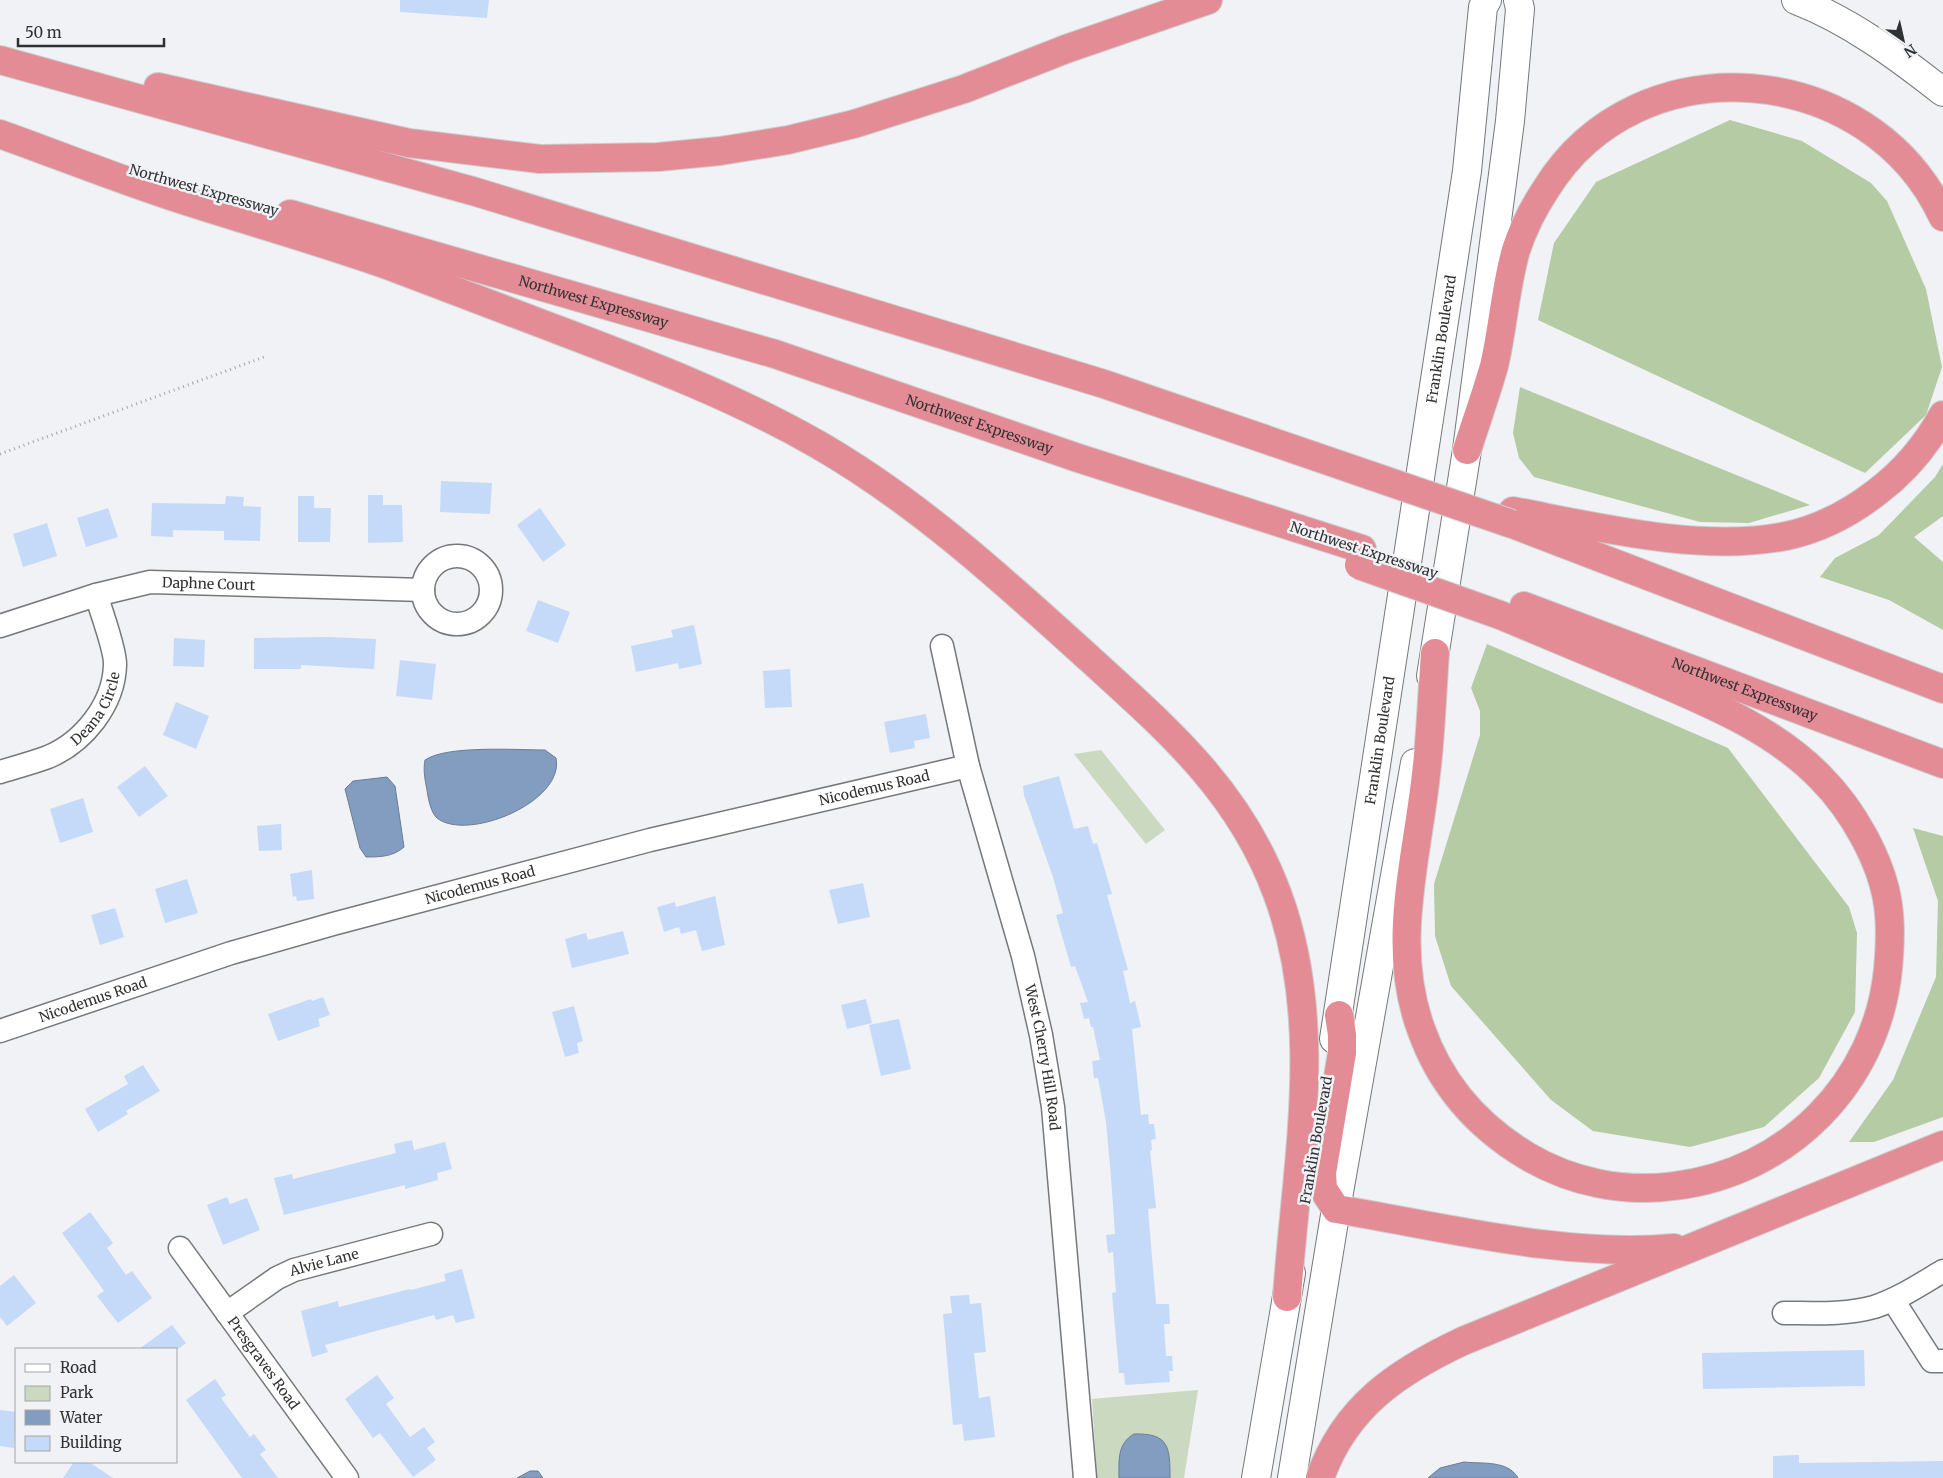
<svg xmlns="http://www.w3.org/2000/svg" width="1943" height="1478" font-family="Merriweather,serif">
<rect width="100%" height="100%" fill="#f0f2f5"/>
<!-- green -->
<g fill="#cad9bf">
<polygon points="1101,750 1165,830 1146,844 1074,754"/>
<polygon points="1198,1390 1184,1478 1097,1478 1092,1399"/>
</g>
<!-- forest -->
<g fill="#b4cba4">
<polygon points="1730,120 1802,141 1871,183 1887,201 1926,289 1942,367 1926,415 1865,473 1538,320 1554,243 1596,182"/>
<polygon points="1520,387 1810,505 1749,523 1700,522 1534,477 1519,458 1513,433"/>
<polygon points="1943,464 1943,516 1914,537 1943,562 1943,630 1889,600 1820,577 1835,558 1879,535 1935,477"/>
<polygon points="1487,644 1728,748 1849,907 1857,933 1855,1012 1819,1078 1764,1127 1690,1147 1593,1131 1551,1100 1451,986 1435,936 1434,884 1480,735 1480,711 1471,688"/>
<polygon points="1913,828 1943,836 1943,1117 1874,1142 1849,1142 1893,1080 1936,977 1938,901"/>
</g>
<!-- water -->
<g fill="#839dc0" stroke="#6a7d95">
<path d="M545,750L556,758C565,802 467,842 437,818C431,813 428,798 427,790C425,780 423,770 425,760C447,745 516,750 545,750Z"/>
<path d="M387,777L395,786L404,847C393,857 379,857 366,857L360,848L345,789L353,781Z"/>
<path d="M1134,1434C1169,1433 1170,1447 1170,1478H1119C1119,1460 1117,1444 1134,1434Z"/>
<path d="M1464,1462C1482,1464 1508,1460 1518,1478H1428L1440,1468Z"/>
<polygon points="530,1471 538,1471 543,1478 517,1478"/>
</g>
<!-- building -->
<g fill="#c5daf8">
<polygon points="400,0 489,0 487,18 400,12"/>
<polygon points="441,481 492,483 490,514 440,512"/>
<polygon points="368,495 383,495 383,505 402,505 403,542 368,543"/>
<polygon points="226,496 244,497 243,506 261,507 260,541 224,540 224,531 173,530 173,537 151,536 152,503 225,504"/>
<polygon points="298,496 314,496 314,508 331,508 330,542 298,542"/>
<polygon points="108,508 118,537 86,547 77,518"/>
<polygon points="540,508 566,545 543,562 517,525"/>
<polygon points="47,523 57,556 23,567 13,534"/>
<polygon points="538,600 570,612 558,643 526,631"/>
<polygon points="694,625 702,664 679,669 678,663 636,672 631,646 673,637 671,630"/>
<polygon points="328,637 376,639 374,669 301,665 301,669 254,669 254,638"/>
<polygon points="174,638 205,640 204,667 173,666"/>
<polygon points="400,660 436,664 432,700 396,696"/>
<polygon points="790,669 792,707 765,708 763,671"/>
<polygon points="176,702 209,716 196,749 163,735"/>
<polygon points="926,714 930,738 914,741 915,748 890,753 884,722"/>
<polygon points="145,766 168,796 139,817 117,787"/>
<polygon points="1059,776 1074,829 1088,826 1093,844 1097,843 1112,894 1107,895 1128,970 1123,971 1130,1003 1135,1001 1141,1027 1132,1029 1141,1115 1148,1114 1149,1124 1154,1124 1156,1139 1151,1140 1152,1150 1150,1151 1156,1208 1148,1209 1156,1304 1169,1304 1170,1324 1164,1324 1166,1356 1172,1356 1173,1371 1169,1371 1170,1382 1125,1385 1124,1373 1119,1373 1112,1293 1116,1292 1113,1252 1108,1253 1106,1235 1115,1234 1111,1177 1106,1122 1098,1078 1094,1078 1092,1061 1100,1060 1093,1027 1091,1027 1089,1018 1084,1019 1080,1003 1088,1002 1075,966 1071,967 1056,915 1063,913 1053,877 1024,795 1023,786"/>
<polygon points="83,798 93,832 60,843 50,809"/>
<polygon points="281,824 282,850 259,851 257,826"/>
<polygon points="312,870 314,899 297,901 296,896 293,897 290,874"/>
<polygon points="187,879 198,913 165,923 155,889"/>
<polygon points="863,883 870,917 838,924 829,890"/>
<polygon points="715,896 725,945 702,951 696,930 681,934 679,927 664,932 657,907 675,902 676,907"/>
<polygon points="115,908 124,937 100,945 91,915"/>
<polygon points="623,931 629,954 572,968 565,939 586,933 588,940"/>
<polygon points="323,997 330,1015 318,1019 320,1026 278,1041 268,1014 311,999 312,1001"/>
<polygon points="866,999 872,1023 847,1029 841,1005"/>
<polygon points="574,1006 583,1041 577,1043 579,1053 565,1057 552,1012"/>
<polygon points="899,1019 911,1069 881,1076 869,1025"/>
<polygon points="143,1065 160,1091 126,1111 128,1114 98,1132 85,1109 128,1084 124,1076"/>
<polygon points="412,1140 414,1150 445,1142 452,1169 437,1173 438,1180 405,1189 405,1185 284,1215 274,1178 292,1174 293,1179 396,1153 394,1144"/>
<polygon points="227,1197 230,1204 247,1198 260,1230 223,1245 207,1205"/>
<polygon points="90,1212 113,1243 107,1248 126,1275 132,1271 152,1298 118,1323 97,1296 104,1291 62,1233"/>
<polygon points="462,1269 475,1318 456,1323 453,1315 436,1320 434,1315 325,1345 328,1352 312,1357 301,1311 338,1301 339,1307 410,1289 411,1290 446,1281 444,1274"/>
<polygon points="14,1275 36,1303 7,1326 0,1317 0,1286"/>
<polygon points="969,1295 970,1304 981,1303 986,1352 974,1353 979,1398 990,1396 995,1437 964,1441 962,1424 953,1425 943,1314 952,1313 950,1296"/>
<polygon points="172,1325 186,1343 178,1349 139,1349"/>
<polygon points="1864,1350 1865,1386 1703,1389 1702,1353"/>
<polygon points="377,1375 394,1398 386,1404 410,1437 424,1427 435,1442 427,1448 436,1460 413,1477 380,1433 373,1438 345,1399"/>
<polygon points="215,1379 226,1395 221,1398 250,1437 254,1434 266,1450 260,1454 278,1478 242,1478 186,1400"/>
<polygon points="0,1410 16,1412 14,1448 0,1446"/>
<polygon points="1799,1455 1799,1463 1943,1461 1943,1478 1773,1478 1773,1456"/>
<polygon points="74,1462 89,1462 113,1478 63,1478"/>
</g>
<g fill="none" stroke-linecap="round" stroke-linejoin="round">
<!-- minor casing -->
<g stroke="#76787b" stroke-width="25">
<g id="minor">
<circle cx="457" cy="590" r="34"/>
<path id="s1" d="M0,626L96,595L150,582L423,590"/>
<path id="s2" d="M942,646L968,766L1023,956L1041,1035L1053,1107L1085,1478"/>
<path id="s3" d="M0,772C16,767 32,763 48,757C84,742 114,704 115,665C116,652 101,610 96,595"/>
<path id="s4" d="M0,1031L231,953L333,924L650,840L968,766"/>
<path id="s5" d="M180,1248L347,1478"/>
<polyline points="1893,1300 1932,1361 1943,1361"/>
<path id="s6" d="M227,1313L277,1278L294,1270L431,1234"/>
<path d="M1784,1313C1813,1313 1846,1315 1874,1307C1899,1299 1921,1284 1943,1271"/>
</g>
</g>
<!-- secondary casing -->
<g stroke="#76787b" stroke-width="30">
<g id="secondary">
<path d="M1796,0C1850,21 1897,56 1943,92"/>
<polyline points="1431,676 1467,450 1510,121 1520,9 1518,0"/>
<path id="s7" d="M1334,1039L1467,171L1483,7L1487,0"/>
<polyline points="1256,1478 1291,1273"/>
<polyline points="1292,1478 1336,1209 1415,763"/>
</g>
</g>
<!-- motorway casing -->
<g stroke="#cdcece" stroke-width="30">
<g id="motorway">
<polyline points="0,60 476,192 1104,384 1372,476"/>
<polyline points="158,87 409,143 540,159 658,157 720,151 788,140 854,124 964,89 1066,49 1208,0"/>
<path d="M0,134C61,156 121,180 183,200C251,222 319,241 387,265C435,283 484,302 532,320C629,357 726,392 817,444C918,502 1005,582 1091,660C1168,730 1240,792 1277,893C1326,1023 1296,1163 1287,1297"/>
<path id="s8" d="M290,214L775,354L1078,458L1362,549"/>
<path d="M1467,450C1476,422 1486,394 1494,366C1503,328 1505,288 1516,250C1523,229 1534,207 1546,189C1638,40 1870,60 1943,217"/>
<path d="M1513,511C1597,527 1702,553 1786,536C1820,529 1850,513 1877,492C1905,471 1926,446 1943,415"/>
<polyline points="1515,525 1943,689"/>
<path id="s9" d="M1524,606L1943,764"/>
<path d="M1435,653C1432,693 1431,734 1426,774C1417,859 1390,945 1421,1029C1440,1083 1477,1126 1527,1156C1571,1182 1623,1193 1674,1186C1787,1173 1877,1083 1888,969C1890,948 1891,926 1888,905C1882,861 1852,809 1821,778C1773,728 1704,701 1641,674C1594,654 1547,635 1500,615"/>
<path d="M1339,1015L1342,1035V1053L1322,1173L1323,1189L1336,1209C1445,1227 1564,1258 1674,1248"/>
<path d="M1320,1478C1345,1407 1397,1372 1463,1341L1943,1145"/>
</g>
</g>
<!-- path -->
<polyline stroke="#a2a4a6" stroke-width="3" stroke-dasharray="1 4" stroke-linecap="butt" points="0,454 264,357"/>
<!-- minor -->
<use href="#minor" stroke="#fff" stroke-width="22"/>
<!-- secondary -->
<use href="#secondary" stroke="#fff" stroke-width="28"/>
<!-- motorway -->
<use href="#motorway" stroke="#e38c96" stroke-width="28"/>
<!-- motorway-bridge casing -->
<g stroke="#cdcece" stroke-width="30" stroke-linecap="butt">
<g id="motorway-bridge">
<polyline points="1372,476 1512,524"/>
<polyline points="1359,565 1500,615"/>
</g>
</g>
<!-- motorway-bridge -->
<use href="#motorway-bridge" stroke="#e38c96" stroke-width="28"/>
</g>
<g text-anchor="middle" stroke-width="5" stroke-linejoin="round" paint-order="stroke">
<!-- street labels -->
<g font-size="14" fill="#303132" stroke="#f0f2f5">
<text transform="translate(204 190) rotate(16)" y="5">Northwest Expressway</text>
<text dy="5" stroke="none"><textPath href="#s8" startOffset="316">Northwest Expressway</textPath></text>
<text dy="5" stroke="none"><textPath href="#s7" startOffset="708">Franklin Boulevard</textPath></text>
<text dy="5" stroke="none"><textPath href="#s8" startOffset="721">Northwest Expressway</textPath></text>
<text transform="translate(1364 550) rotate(18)" y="5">Northwest Expressway</text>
<text dy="5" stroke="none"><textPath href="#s1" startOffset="215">Daphne Court</textPath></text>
<text dy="5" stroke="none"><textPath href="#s9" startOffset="236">Northwest Expressway</textPath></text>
<text dy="5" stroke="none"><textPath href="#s3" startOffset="121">Deana Circle</textPath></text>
<text dy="5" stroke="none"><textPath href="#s7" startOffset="302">Franklin Boulevard</textPath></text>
<text dy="5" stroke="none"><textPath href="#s4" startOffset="908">Nicodemus Road</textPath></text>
<text dy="5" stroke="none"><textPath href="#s4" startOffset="502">Nicodemus Road</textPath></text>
<text dy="5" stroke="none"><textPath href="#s4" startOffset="98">Nicodemus Road</textPath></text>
<text dy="5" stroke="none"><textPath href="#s2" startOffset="424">West Cherry Hill Road</textPath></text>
<text transform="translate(1316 1140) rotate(-80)" y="5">Franklin Boulevard</text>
<text dy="5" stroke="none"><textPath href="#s6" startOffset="111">Alvie Lane</textPath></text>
<text dy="5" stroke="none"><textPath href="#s5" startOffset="142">Presgraves Road</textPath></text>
</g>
</g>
<!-- legend -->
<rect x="15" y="1348" width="162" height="115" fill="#f0f2f5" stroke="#a3a5a7"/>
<rect x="25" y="1364" width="25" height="8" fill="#ffffff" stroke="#a3a5a7"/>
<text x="60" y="1373" font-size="15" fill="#303132">Road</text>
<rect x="25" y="1386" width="25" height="15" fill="#cad9bf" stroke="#a3a5a7"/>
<text x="60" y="1398" font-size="15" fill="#303132">Park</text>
<rect x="25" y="1410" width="25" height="15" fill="#839dc0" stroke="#a3a5a7"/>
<text x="60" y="1423" font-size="15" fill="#303132">Water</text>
<rect x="25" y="1436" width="25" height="15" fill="#c5daf8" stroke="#a3a5a7"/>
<text x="60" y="1448" font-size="15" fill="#303132">Building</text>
<!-- north arrow -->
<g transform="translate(1903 40) rotate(146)" stroke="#f0f2f5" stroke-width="4" paint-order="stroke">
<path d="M0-4L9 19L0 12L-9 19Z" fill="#303132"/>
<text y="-8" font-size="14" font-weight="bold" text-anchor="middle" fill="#303132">N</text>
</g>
<!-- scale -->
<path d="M18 38v8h146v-8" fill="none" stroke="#303132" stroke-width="2.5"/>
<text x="25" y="38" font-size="15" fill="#303132" stroke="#f0f2f5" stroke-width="4" paint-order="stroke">50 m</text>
</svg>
